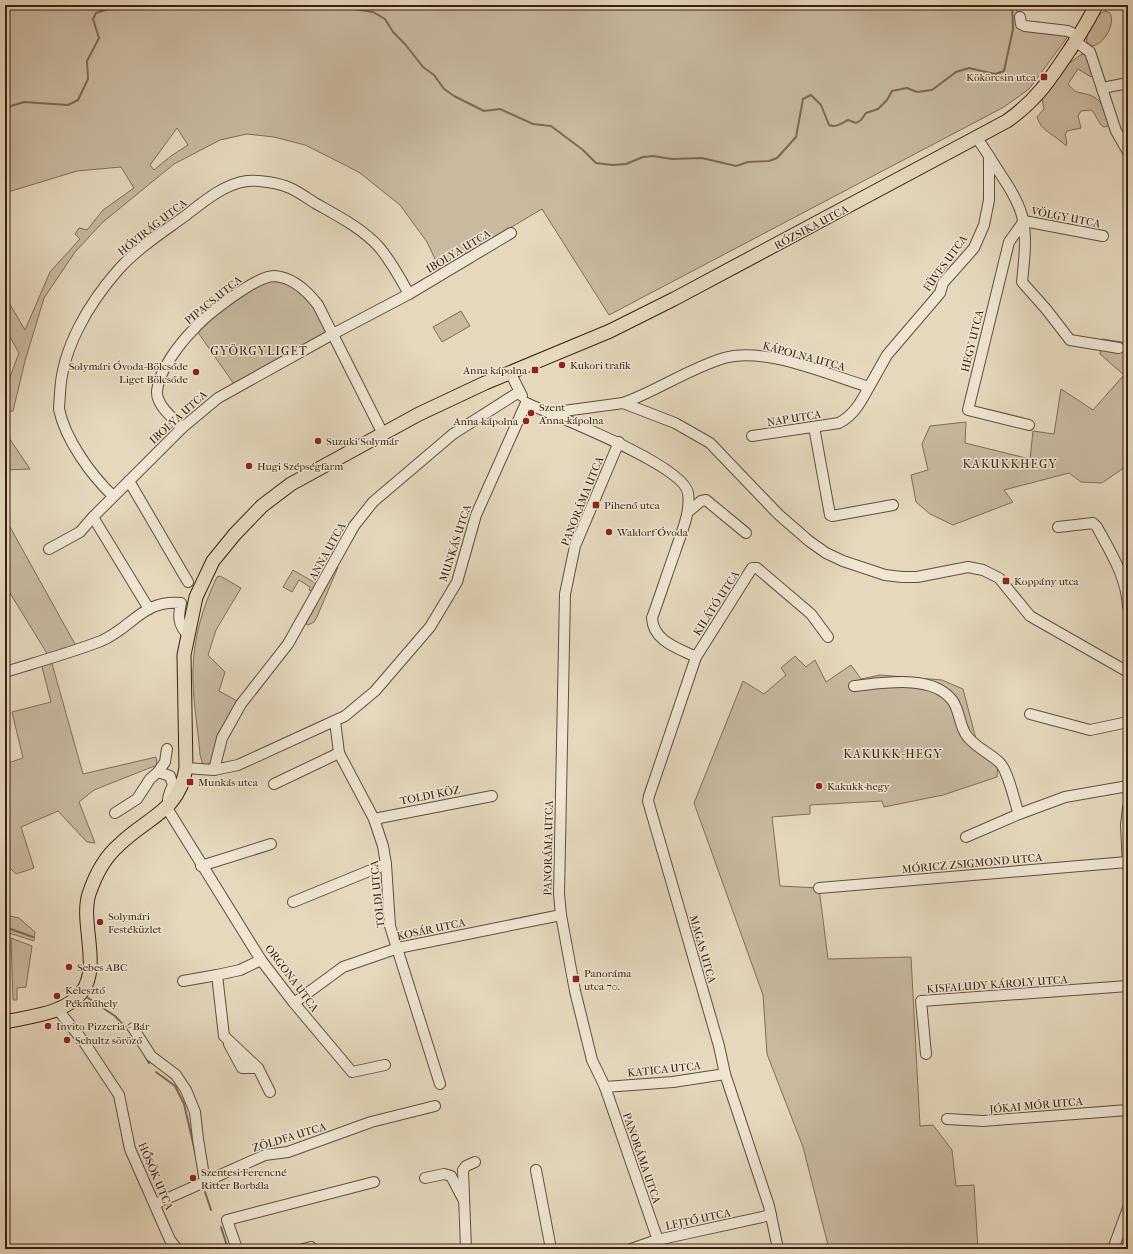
<svg xmlns="http://www.w3.org/2000/svg" width="1133" height="1254" font-family="'IM FELL French Canon',serif">
<rect width="100%" height="100%" fill="#e5d8bc"/>
<filter id="stains"><feTurbulence type="fractalNoise" baseFrequency=".005" numOctaves="4"/><feColorMatrix values="0 0 0 0 .2 0 0 0 0 .09 0 0 0 0 .02 0 0 0 .5 -.17"/></filter>
<radialGradient id="worn" r=".72"><stop offset=".6" stop-color="#630" stop-opacity="0"/><stop offset="1" stop-color="#630" stop-opacity=".3"/></radialGradient>
<!-- green -->
<g fill="#c8b99f" stroke="#816c58" fill-rule="evenodd">
<path d="M5,5H1016L1020,28L1069,35L1029,89L1004,107L609,315L542,209L432,274V268L437,263L427,242L400,205L360,173L345,165L305,145L274,137L247,134L220,140L174,164L103,222L75,252L44,298L25,361L13,411L5,412V390L19,353L5,328V296L25,330L50,272L80,239L75,234L79,228L87,230L103,210L134,188L121,167L77,171L8,192L5,195ZM177,128L188,145L171,156L154,170L150,165Z"/>
<path d="M1105,11L1110,13C1116,23 1104,45 1092,46L1087,42C1085,32 1096,15 1105,11Z"/>
<path d="M1082,54H1086L1093,75L1091,77L1078,69L1068,84C1077,94 1075,91 1086,94C1103,98 1106,111 1109,126L1104,127C1098,124 1097,115 1091,110L1081,111L1078,116L1081,128L1067,131L1065,135L1067,142L1066,146C1056,135 1041,132 1037,117L1044,109L1042,99L1068,64Z"/>
<path d="M270,279C307,288 310,300 326,331L325,334L234,384L197,331L243,292Z"/>
<polygon points="461,311 470,326 442,342 433,327"/>
<polygon points="1102,339 1128,343 1128,465 1102,483 1081,482 1069,473 1004,490 1013,502 953,525 930,514 916,502 911,475 928,470 922,444 930,426 966,422 965,443 1030,459 1033,431 1054,434 1061,389 1093,410 1124,375 1100,354"/>
<polygon points="5,432 30,469 5,470"/>
<polygon points="5,518 76,646 51,660 83,774 156,757 157,765 94,790 79,802 95,843 87,842 58,811 21,827 34,868 16,874 5,863 5,764 23,758 12,712 51,702 41,663 51,660 5,585"/>
<polygon points="336,567 338,567 317,617 314,622 308,625 306,624"/>
<polygon points="293,570 317,584 313,592 309,590 310,587 299,580 292,592 283,587"/>
<path d="M220,576L241,588L216,630L208,655L225,672L219,691L239,702L217,737L213,760L207,765H203L200,755C198,727 192,697 193,669C194,636 203,606 217,577Z"/>
<polygon points="795,656 806,667 815,660 826,682 851,665 861,679 880,675 942,680 963,689 977,743 998,758 997,777 943,795 884,807 882,801 810,805 810,814 772,817 780,886 819,888 828,959 911,957 920,1126 933,1125 952,1150 956,1186 974,1185 978,1249 829,1249 803,1147 767,1054 763,995 694,803 743,681 764,694 786,675 781,668"/>
<polygon points="5,915 19,918 35,932 34,941 9,933 5,935"/>
<polygon points="11,938 32,946 26,987 17,988 17,1000 13,1000"/>
</g>
<g fill="none" stroke-linecap="round" stroke-linejoin="round">
<!-- stream -->
<g stroke="#7e6855" stroke-width="2">
<path d="M345,5L347,8L373,12L385,19L393,32L405,44L423,67L434,75L444,89L454,96L484,111L500,109L533,124L551,126L583,150L596,163L612,165L626,164L643,157L653,156L672,159L702,158L736,166L748,162L769,161L777,158L796,137L803,99L811,95L821,105L829,125C836,128 842,123 848,120L856,123L861,120L866,113L878,109L887,100L892,91L907,88L917,92L932,90L956,72L969,68L995,74L1004,71L1013,29L1012,5"/>
<polyline points="5,108 24,102 68,105 78,100 88,79 87,61 99,38 93,19 96,13 114,7 135,5"/>
<polyline points="5,927 33,937"/>
<polyline points="88,998 115,1016 130,1032"/>
<polyline points="144,1054 149,1063"/>
<polyline points="156,1072 175,1086 184,1104 197,1160"/>
<polyline points="205,1192 211,1210"/>
<polyline points="221,1227 228,1249"/>
</g>
<!-- minor casing -->
<g stroke="#654d3c" stroke-width="12">
<g id="minor">
<polyline points="1020,17 1021,24 1025,26 1068,31 1078,36"/>
<polyline points="1075,41 1090,52 1116,131 1128,152"/>
<polyline points="1102,88 1128,83"/>
<path d="M989,156C1000,175 1019,198 1023,220C1027,240 1024,262 1022,282L1046,309L1070,340L1119,348"/>
<polyline points="510,372 522,396"/>
<polyline points="869,387 887,355 940,293 943,283 974,248 984,225 989,200 989,156 977,138"/>
<path d="M526,403C553,415 684,465 688,493C691,513 681,533 675,552C667,574 660,596 652,618C653,641 678,648 696,657"/>
<path d="M623,403C657,391 688,369 724,358C765,346 829,375 869,387C861,402 854,415 839,423L752,436"/>
<polyline points="549,413 623,403 675,423 710,443 778,514 809,541 826,553 843,561 885,575 902,577 917,577 968,567 983,570 999,578 1030,616 1128,672"/>
<polyline points="1029,425 968,410 1009,242 1024,221 1103,236"/>
<polyline points="814,427 830,515 832,516 893,505"/>
<path d="M182,428C173,418 156,405 157,391C159,370 180,343 194,329C206,315 256,276 274,276C292,277 308,292 318,305L383,434"/>
<polyline points="619,442 575,546 565,594 559,894 561,915 575,991 592,1060 605,1087 661,1249"/>
<polyline points="129,481 188,582"/>
<path d="M113,496C91,475 65,439 59,409C59,404 60,398 60,393C62,348 89,303 119,269C138,248 163,232 185,216C203,202 224,184 247,181C260,180 279,183 290,188C299,192 307,198 315,203C336,215 362,228 379,247C391,261 400,278 409,294"/>
<polyline points="688,512 701,501 706,500 746,533"/>
<path d="M1058,527L1093,523L1097,527C1111,553 1126,576 1128,606"/>
<polyline points="49,549 80,532 93,517"/>
<polyline points="149,609 93,517 182,428 218,398 333,334 409,294 511,233"/>
<path d="M5,672C37,662 70,653 101,641C132,628 143,599 181,603C178,616 178,624 187,634"/>
<path d="M854,686C883,683 932,674 952,700C960,710 959,726 967,736C976,748 990,753 1000,763C1009,773 1014,801 1019,814"/>
<polyline points="1030,714 1090,730 1128,722"/>
<polyline points="335,721 339,753 374,819 383,846 386,864 390,926 440,1084"/>
<polyline points="186,768 214,770 238,765 345,716 375,691 430,627 457,582 476,515 526,403"/>
<polyline points="214,770 222,738 241,704 288,644 354,526 373,502 453,434 519,392"/>
<polyline points="158,772 165,762 167,749"/>
<polyline points="274,784 339,753"/>
<polyline points="1128,808 1126,825 1128,867"/>
<path d="M115,813L137,799L150,779L158,772L170,776L173,785C169,793 165,804 170,813L261,960L294,1003L352,1072L385,1065"/>
<polyline points="374,819 492,796"/>
<polyline points="966,837 1019,814 1065,797 1128,786"/>
<polyline points="201,866 271,844"/>
<polyline points="819,888 1127,862"/>
<polyline points="293,902 386,864"/>
<polyline points="261,960 240,970 217,975 224,1036 258,1068 270,1092"/>
<polyline points="183,981 217,975"/>
<polyline points="294,1003 343,967 398,948 561,915"/>
<polyline points="58,1010 84,1042 119,1095 130,1149 170,1240 177,1249"/>
<polyline points="133,1028 151,1056 176,1075 186,1090 195,1112 198,1139 205,1182"/>
<polyline points="229,1044 242,1068 258,1068"/>
<polyline points="926,1054 921,1001 1128,986"/>
<polyline points="605,1087 673,1082 725,1074"/>
<polyline points="947,1119 983,1121 1128,1110"/>
<polyline points="536,1170 551,1249"/>
<polyline points="425,1178 444,1174 451,1176 463,1199"/>
<polyline points="155,1204 265,1155 288,1152 371,1122 435,1106"/>
<polyline points="237,1249 227,1220 374,1182"/>
<polyline points="303,1249 311,1247"/>
<polyline points="466,1249 463,1170 466,1166 475,1162"/>
<polyline points="631,1249 657,1240 771,1215"/>
<polyline points="778,1249 769,1206 725,1074 719,1046 648,801 649,796 696,657 752,568 757,568 811,614 828,637"/>
<polyline points="1113,1249 1128,1208"/>
</g>
</g>
<!-- major casing -->
<g stroke="#3a1f11" stroke-width="15">
<path id="major" d="M5,1022C31,1016 65,1014 82,992C101,967 80,922 89,894C95,876 105,857 119,845C147,817 179,812 186,768L184,655L196,597L213,561L235,534L262,506L291,484L419,414L485,383L610,331L674,299L1007,121C1037,100 1051,78 1071,48C1080,34 1089,20 1096,5"/>
</g>
<!-- minor -->
<use href="#minor" stroke="#eee6d3" stroke-width="10"/>
<!-- major -->
<use href="#major" stroke="#e5d8bc" stroke-width="13"/>
</g>
<!-- markers -->
<g fill="#8f2418" stroke="#eee6d3" stroke-width="1.5">
<rect x="1040" y="73" width="8" height="8" rx="2"/>
<circle cx="562" cy="365" r="4"/>
<rect x="531" y="366" width="8" height="8" rx="2"/>
<circle cx="196" cy="372" r="4"/>
<circle cx="531" cy="413" r="4"/>
<circle cx="526" cy="421" r="4"/>
<circle cx="318" cy="441" r="4"/>
<circle cx="249" cy="466" r="4"/>
<rect x="592" y="501" width="8" height="8" rx="2"/>
<circle cx="609" cy="532" r="4"/>
<rect x="1002" y="577" width="8" height="8" rx="2"/>
<rect x="186" y="778" width="8" height="8" rx="2"/>
<circle cx="819" cy="786" r="4"/>
<circle cx="100" cy="922" r="4"/>
<circle cx="69" cy="967" r="4"/>
<rect x="572" y="975" width="8" height="8" rx="2"/>
<circle cx="57" cy="996" r="4"/>
<circle cx="48" cy="1026" r="4"/>
<circle cx="67" cy="1040" r="4"/>
<circle cx="193" cy="1178" r="4"/>
</g>
<g text-anchor="middle" stroke-width="3" stroke-linejoin="round" paint-order="stroke">
<!-- poi labels -->
<g font-size="11" fill="#3a1f11" stroke="#eee6d3" text-anchor="start">
<text x="1036" y="81" text-anchor="end">Kökörcsin utca</text>
<text x="570" y="369">Kukori trafik</text>
<text x="188" y="370" text-anchor="end">Solymári Óvoda-Bölcsőde<tspan x="188" dy="13">Liget Bölcsőde</tspan></text>
<text x="527" y="374" text-anchor="end">Anna kápolna</text>
<text x="539" y="411">Szent<tspan x="539" dy="13">Anna-kápolna</tspan></text>
<text x="518" y="425" text-anchor="end">Anna-kápolna</text>
<text x="326" y="445">Suzuki Solymár</text>
<text x="257" y="470">Hugi Szépségfarm</text>
<text x="604" y="509">Pihenő utca</text>
<text x="617" y="536">Waldorf Óvoda</text>
<text x="1014" y="585">Koppány utca</text>
<text x="198" y="786">Munkás utca</text>
<text x="827" y="790">Kakukk-hegy</text>
<text x="108" y="920">Solymári<tspan x="108" dy="13">Festéküzlet</tspan></text>
<text x="77" y="971">Sebes ABC</text>
<text x="584" y="977">Panoráma<tspan x="584" dy="13">utca 70.</tspan></text>
<text x="65" y="994">Kelesztő<tspan x="65" dy="13">Pékműhely</tspan></text>
<text x="56" y="1030">Invito Pizzeria - Bár</text>
<text x="75" y="1044">Schultz söröző</text>
<text x="201" y="1176">Szentesi Ferencné<tspan x="201" dy="13">Ritter Borbála</tspan></text>
</g>
<!-- street labels -->
<g font-size="11" fill="#3a1f11" stroke="#eee6d3">
<text transform="translate(1066 217) rotate(11)" y="4">VÖLGY UTCA</text>
<text transform="translate(152 227) rotate(-38)" y="4">HÓVIRÁG UTCA</text>
<text transform="translate(811 227) rotate(-28)" y="4">RÓZSIKA UTCA</text>
<text transform="translate(458 251) rotate(-31)" y="4">IBOLYA UTCA</text>
<text transform="translate(945 263) rotate(-54)" y="4">FÜVES UTCA</text>
<text transform="translate(213 300) rotate(-39)" y="4">PIPACS UTCA</text>
<text transform="translate(972 341) rotate(-76)" y="4">HEGY UTCA</text>
<text transform="translate(804 356) rotate(15)" y="4">KÁPOLNA UTCA</text>
<text transform="translate(178 417) rotate(-42)" y="4">IBOLYA UTCA</text>
<text transform="translate(794 418) rotate(-9)" y="4">NAP UTCA</text>
<text transform="translate(582 501) rotate(-68)" y="4">PANORÁMA UTCA</text>
<text transform="translate(455 543) rotate(-72)" y="4">MUNKÁS UTCA</text>
<text transform="translate(327 551) rotate(-61)" y="4">ANNA UTCA</text>
<text transform="translate(716 603) rotate(-57)" y="4">KILÁTÓ UTCA</text>
<text transform="translate(430 795) rotate(-11)" y="4">TOLDI KÖZ</text>
<text transform="translate(548 848) rotate(-89)" y="4">PANORÁMA UTCA</text>
<text transform="translate(972 863) rotate(-5)" y="4">MÓRICZ ZSIGMOND UTCA</text>
<text transform="translate(377 894) rotate(-96)" y="4">TOLDI UTCA</text>
<text transform="translate(431 929) rotate(-12)" y="4">KOSÁR UTCA</text>
<text transform="translate(703 949) rotate(74)" y="4">MAGAS UTCA</text>
<text transform="translate(292 978) rotate(53)" y="4">ORGONA UTCA</text>
<text transform="translate(997 984) rotate(-4)" y="4">KISFALUDY KÁROLY UTCA</text>
<text transform="translate(664 1069) rotate(-6)" y="4">KATICA UTCA</text>
<text transform="translate(1036 1105) rotate(-5)" y="4">JÓKAI MÓR UTCA</text>
<text transform="translate(289 1137) rotate(-17)" y="4">ZÖLDFA UTCA</text>
<text transform="translate(642 1158) rotate(71)" y="4">PANORÁMA UTCA</text>
<text transform="translate(156 1176) rotate(67)" y="4">HŐSÖK UTCA</text>
<text transform="translate(698 1219) rotate(-12)" y="4">LEJTŐ UTCA</text>
</g>
<!-- neighbourhood labels -->
<g font-size="12" letter-spacing="1" fill="#3a1f11" stroke="#eee6d3">
<text x="259" y="355">GYÖRGYLIGET</text>
<text x="1010" y="468">KAKUKKHEGY</text>
<text x="893" y="758">KAKUKK-HEGY</text>
</g>
</g>
<!-- margin -->
<rect width="1133" height="1254" fill="none" stroke="#e5d8bc" stroke-width="20"/>
<rect x="6" y="6" width="1121" height="1242" fill="none" stroke="#3a1f11" stroke-width="2"/>
<rect x="10" y="10" width="1113" height="1234" fill="none" stroke="#3a1f11"/>
<rect width="100%" height="100%" filter="url(#stains)"/>
<rect width="100%" height="100%" fill="url(#worn)"/>
</svg>
